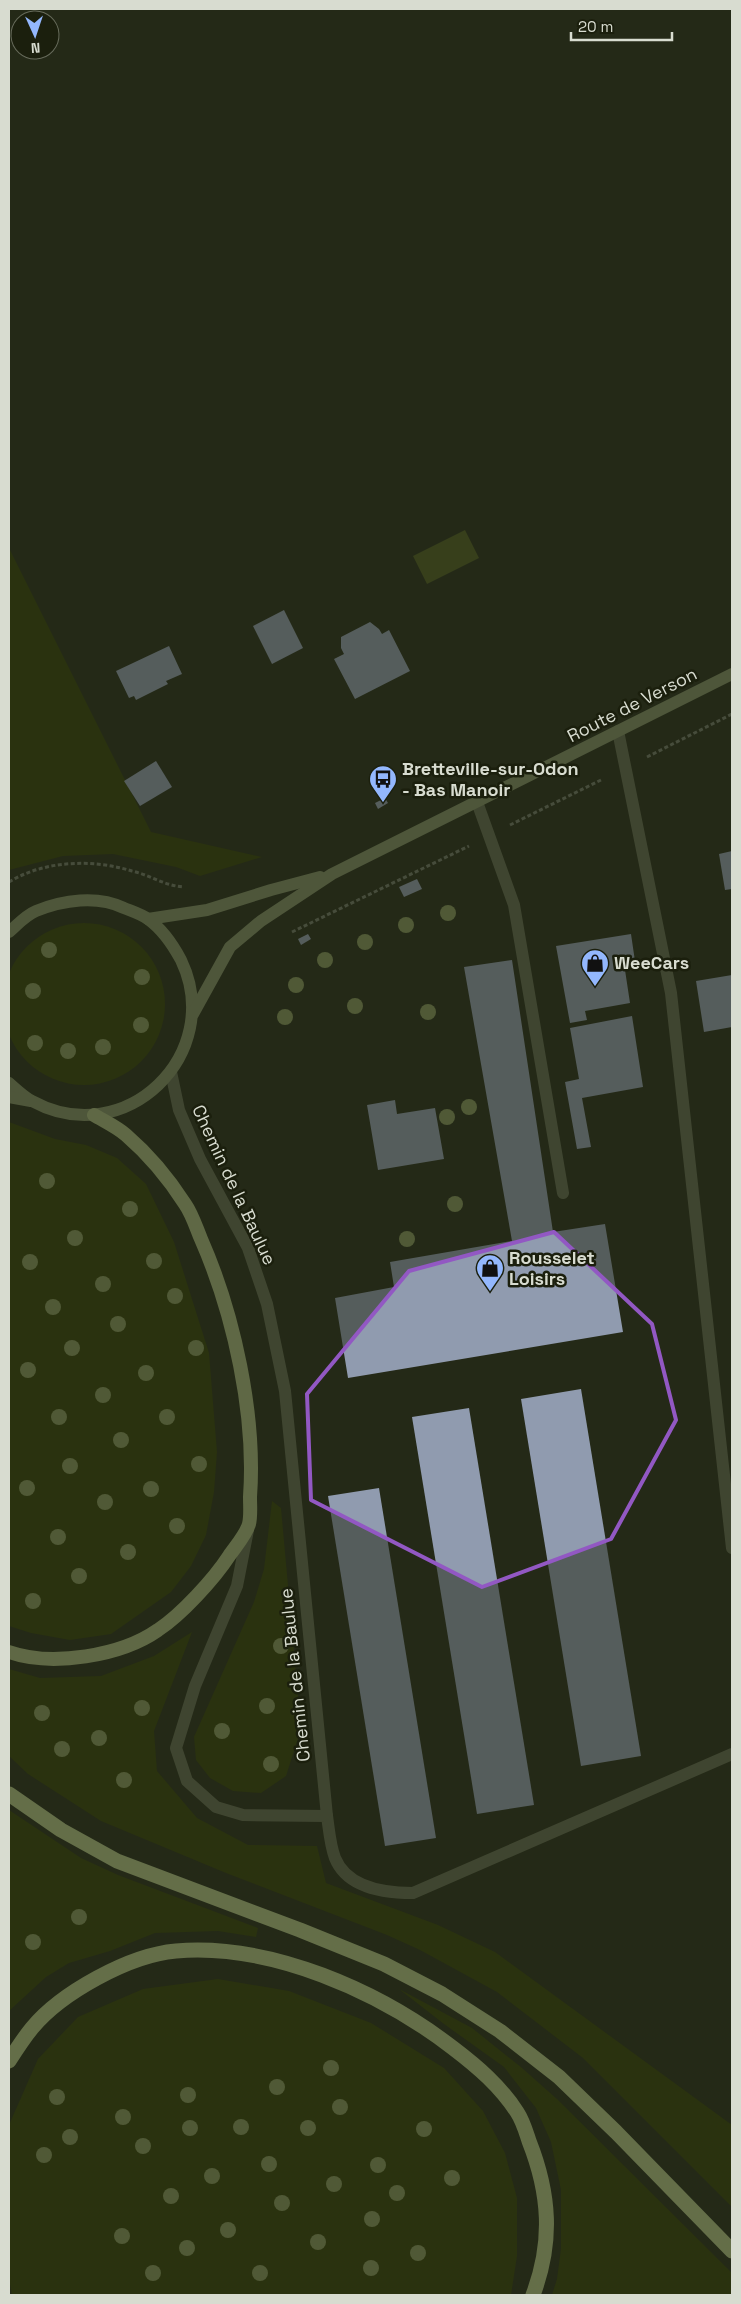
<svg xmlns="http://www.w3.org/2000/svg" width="741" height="2304" font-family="'Space Grotesk',sans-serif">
<rect width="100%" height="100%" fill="#242917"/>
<!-- green -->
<g fill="#323c06">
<polygon points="9,548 151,832 262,857 200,876 176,867 113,854 63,856 9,870"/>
<circle cx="84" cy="1004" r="81"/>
<polygon points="9,1122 55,1139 86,1145 117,1158 146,1184 174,1242 209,1353 217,1452 214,1492 206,1535 191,1566 171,1592 111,1634 70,1640 31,1633 9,1626"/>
<polygon points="272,1501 281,1508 301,1729 286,1776 261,1793 233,1791 210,1778 196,1760 194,1737 254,1602 264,1569"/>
<polygon points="192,1632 154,1731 157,1771 197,1818 248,1845 317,1846 326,1883 438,1925 495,1952 732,2125 732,2207 583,2058 497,1992 420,1950 387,1935 226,1873 101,1821 28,1774 9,1756 9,1669 40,1678 101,1676 154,1656"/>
<polygon points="9,1810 81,1858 118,1875 258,1928 256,1937 218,1931 155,1933 110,1951 69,1963 46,1977 9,2011"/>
<polygon points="218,1979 289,1991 371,2023 444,2068 483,2111 505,2153 517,2198 517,2256 511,2295 12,2295 9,2279 9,2125 38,2059 78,2017 143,1989"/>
<polygon points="399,1989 472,2028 522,2068 558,2100 732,2273 732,2295 552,2295 557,2279 561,2249 561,2190 551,2142 536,2108 504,2067 444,2024"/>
</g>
<!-- water -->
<polygon fill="#4e5a1f" points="465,530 479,558 427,584 413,556"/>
<!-- building -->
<g fill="#909baf">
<polygon points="284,610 303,648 272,664 253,626"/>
<polygon points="370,622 379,629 382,634 389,630 410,671 355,699 334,659 344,654 341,648 341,637"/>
<polygon points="169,646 182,674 166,681 168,684 136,700 134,696 129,698 116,671"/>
<polygon points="156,761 172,787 140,806 124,781"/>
<polygon points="385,798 388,803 378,809 375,803"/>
<polygon points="732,851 732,889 725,890 719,854"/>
<polygon points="417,879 422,889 404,897 399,887"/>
<polygon points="308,934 311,939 301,945 298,939"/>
<polygon points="631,934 636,968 625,970 630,1003 585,1011 587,1020 570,1023 556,946"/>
<polygon points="512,960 553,1232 605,1224 623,1332 348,1378 335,1298 394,1287 390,1262 512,1241 464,967"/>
<polygon points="732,975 732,1027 704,1032 696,981"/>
<polygon points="632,1016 643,1087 582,1098 591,1147 577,1149 565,1082 579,1079 570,1028"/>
<polygon points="395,1100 397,1114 435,1108 444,1159 378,1170 367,1105"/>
<polygon points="581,1389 641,1756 581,1766 521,1399"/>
<polygon points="469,1408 534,1805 477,1814 412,1417"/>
<polygon points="379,1488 436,1838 385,1846 328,1496"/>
</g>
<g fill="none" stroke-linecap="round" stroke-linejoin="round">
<!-- path -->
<g stroke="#707566" stroke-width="3" stroke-dasharray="4 2.5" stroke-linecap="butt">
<polyline points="647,757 732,714"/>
<polyline points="473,764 481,774"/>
<polyline points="510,825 603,779"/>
<path d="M9,882C45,860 93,859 132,871C150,875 165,886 184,887"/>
<polyline points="292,932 469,846"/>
</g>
<!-- service -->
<g stroke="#61674f" stroke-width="12">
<polyline points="618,731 671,993 732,1548"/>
<polyline points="477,802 514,905 563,1193"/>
<path d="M248,1530L237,1586L195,1686L176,1748L187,1781L216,1807L243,1815L327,1816C329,1829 330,1845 335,1858C347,1888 385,1893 413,1893L732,1754"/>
</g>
<!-- minor -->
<polyline stroke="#61674f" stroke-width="12" points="171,1072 179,1110 200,1159 248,1248 267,1304 285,1391 327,1816"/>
<!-- secondary -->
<g stroke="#818c65" stroke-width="12">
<polyline points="148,919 207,910 271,890 320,877"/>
<path d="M9,932C17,925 26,915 36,911C63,900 97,895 124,908C131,911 141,914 148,919C162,929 173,945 181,960C226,1054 125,1152 32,1101C24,1097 16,1089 9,1083"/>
<polyline points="193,1014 230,947 261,921 332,874 732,674"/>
<polyline points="9,1097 31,1101"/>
</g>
<!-- trunk -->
<path stroke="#a6b47c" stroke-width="14" d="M9,1652C52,1667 121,1656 158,1630C181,1615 214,1579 229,1556C235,1547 246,1535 249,1524C251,1516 250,1506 250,1497C256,1415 234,1314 201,1239C196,1227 192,1214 185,1204C169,1179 148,1154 126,1135C117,1127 104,1121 94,1115"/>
<!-- motorway -->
<g stroke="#b1c184" stroke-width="15">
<polyline points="9,1794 61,1830 117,1861 300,1930 384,1964 442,1994 500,2031 559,2077 616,2132 732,2251"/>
<path d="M9,2061C16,2050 23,2039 32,2028C61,1993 129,1955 176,1951C271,1943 379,1991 453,2048C478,2067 500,2086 517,2112C523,2121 526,2132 529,2141C550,2194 553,2242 533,2295"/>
</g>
</g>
<!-- trees -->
<g fill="#85935b">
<circle cx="448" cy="913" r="8"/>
<circle cx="406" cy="925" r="8"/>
<circle cx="365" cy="942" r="8"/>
<circle cx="49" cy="950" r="8"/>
<circle cx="325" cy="960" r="8"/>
<circle cx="142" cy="977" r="8"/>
<circle cx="296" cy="985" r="8"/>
<circle cx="33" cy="991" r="8"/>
<circle cx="355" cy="1006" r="8"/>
<circle cx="428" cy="1012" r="8"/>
<circle cx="285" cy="1017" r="8"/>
<circle cx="141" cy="1025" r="8"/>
<circle cx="35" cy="1043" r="8"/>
<circle cx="103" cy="1047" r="8"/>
<circle cx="68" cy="1051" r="8"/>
<circle cx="469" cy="1107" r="8"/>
<circle cx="447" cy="1117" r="8"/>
<circle cx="47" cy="1181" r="8"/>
<circle cx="455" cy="1204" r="8"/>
<circle cx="130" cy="1209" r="8"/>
<circle cx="75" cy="1238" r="8"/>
<circle cx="407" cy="1239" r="8"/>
<circle cx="154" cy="1261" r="8"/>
<circle cx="30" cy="1262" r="8"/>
<circle cx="103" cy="1284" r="8"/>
<circle cx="175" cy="1296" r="8"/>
<circle cx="53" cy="1307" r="8"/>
<circle cx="118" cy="1324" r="8"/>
<circle cx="72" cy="1348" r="8"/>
<circle cx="196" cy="1348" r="8"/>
<circle cx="28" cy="1370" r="8"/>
<circle cx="146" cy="1373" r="8"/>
<circle cx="103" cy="1395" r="8"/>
<circle cx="59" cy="1417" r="8"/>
<circle cx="167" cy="1417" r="8"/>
<circle cx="121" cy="1440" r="8"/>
<circle cx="199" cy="1464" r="8"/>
<circle cx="70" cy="1466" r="8"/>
<circle cx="27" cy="1488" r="8"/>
<circle cx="151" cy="1489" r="8"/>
<circle cx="105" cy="1502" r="8"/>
<circle cx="177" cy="1526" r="8"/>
<circle cx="58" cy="1537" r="8"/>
<circle cx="128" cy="1552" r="8"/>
<circle cx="79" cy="1576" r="8"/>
<circle cx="33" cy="1601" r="8"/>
<circle cx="281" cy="1646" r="8"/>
<circle cx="267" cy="1706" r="8"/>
<circle cx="142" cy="1708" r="8"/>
<circle cx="42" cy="1713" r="8"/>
<circle cx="222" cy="1731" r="8"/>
<circle cx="99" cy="1738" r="8"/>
<circle cx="62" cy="1749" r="8"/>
<circle cx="271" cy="1764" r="8"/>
<circle cx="124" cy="1780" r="8"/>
<circle cx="79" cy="1917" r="8"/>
<circle cx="33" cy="1942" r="8"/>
<circle cx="331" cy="2068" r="8"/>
<circle cx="277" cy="2087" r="8"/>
<circle cx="188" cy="2095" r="8"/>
<circle cx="57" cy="2097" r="8"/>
<circle cx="340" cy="2107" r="8"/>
<circle cx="123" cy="2117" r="8"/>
<circle cx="241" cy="2127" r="8"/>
<circle cx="190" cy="2128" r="8"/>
<circle cx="308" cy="2128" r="8"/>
<circle cx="424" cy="2129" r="8"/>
<circle cx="70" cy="2137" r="8"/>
<circle cx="143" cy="2146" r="8"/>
<circle cx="44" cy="2155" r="8"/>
<circle cx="269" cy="2164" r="8"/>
<circle cx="378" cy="2165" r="8"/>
<circle cx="212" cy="2176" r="8"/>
<circle cx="452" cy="2178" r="8"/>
<circle cx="334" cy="2184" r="8"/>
<circle cx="397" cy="2193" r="8"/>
<circle cx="171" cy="2196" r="8"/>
<circle cx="282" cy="2203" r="8"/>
<circle cx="372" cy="2219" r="8"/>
<circle cx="228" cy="2230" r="8"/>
<circle cx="122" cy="2236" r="8"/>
<circle cx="318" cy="2242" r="8"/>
<circle cx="187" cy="2248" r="8"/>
<circle cx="418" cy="2253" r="8"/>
<circle cx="371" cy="2268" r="8"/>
<circle cx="153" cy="2273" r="8"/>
<circle cx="260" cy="2273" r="8"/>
</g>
<!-- marked area -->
<path d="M0 0H741V2304H0ZM554,1232L652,1324L676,1420L611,1539L482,1587L311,1500L307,1394L409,1271Z" fill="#242917" fill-opacity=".55" fill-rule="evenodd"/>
<path fill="none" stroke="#9258c3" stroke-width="4" stroke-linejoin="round" d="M554,1232L652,1324L676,1420L611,1539L482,1587L311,1500L307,1394L409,1271Z"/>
<!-- icons -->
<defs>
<g id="bus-pin" transform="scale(1.4375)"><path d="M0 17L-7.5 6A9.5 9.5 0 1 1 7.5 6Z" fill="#93b7fd" stroke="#1b1f0d"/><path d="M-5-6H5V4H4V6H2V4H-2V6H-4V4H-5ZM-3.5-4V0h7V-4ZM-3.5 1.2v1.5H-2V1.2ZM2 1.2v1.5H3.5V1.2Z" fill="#111"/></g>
<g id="shop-pin" transform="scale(1.4375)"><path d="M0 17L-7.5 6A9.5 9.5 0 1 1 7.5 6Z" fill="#93b7fd" stroke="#1b1f0d"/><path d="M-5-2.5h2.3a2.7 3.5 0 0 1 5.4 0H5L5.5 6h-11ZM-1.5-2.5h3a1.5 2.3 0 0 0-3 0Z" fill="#111"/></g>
</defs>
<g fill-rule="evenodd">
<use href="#bus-pin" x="383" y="779"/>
<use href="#shop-pin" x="595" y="963"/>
<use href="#shop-pin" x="490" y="1268"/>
</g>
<g text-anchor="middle" stroke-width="5" stroke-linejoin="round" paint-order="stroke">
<!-- street labels -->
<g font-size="18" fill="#d8dcd0" stroke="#1b1f0d">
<text transform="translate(632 705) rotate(-27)" y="6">Route de Verson</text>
<text transform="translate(234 1185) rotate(65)" y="6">Chemin de la Baulue</text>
<text transform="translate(295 1675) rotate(-96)" y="6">Chemin de la Baulue</text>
</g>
<!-- poi labels -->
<g font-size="18" font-weight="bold" fill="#d8dcd0" stroke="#1b1f0d" text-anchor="start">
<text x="402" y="775">Bretteville-sur-Odon<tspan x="402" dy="21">- Bas Manoir</tspan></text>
<text x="614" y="969">WeeCars</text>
<text x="509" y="1264">Rousselet<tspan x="509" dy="21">Loisirs</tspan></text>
</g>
</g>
<!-- border -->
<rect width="741" height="2304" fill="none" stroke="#d8dcd0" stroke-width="20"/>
<!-- north arrow -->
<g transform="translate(35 35) rotate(177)"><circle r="24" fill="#1b1f0d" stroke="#676b5b"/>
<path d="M0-4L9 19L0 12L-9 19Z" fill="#93b7fd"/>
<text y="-8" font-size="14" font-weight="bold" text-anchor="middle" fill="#d8dcd0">N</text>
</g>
<!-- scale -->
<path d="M571 32v8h101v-8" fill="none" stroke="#d8dcd0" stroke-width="2.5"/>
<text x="578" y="32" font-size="15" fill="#d8dcd0" stroke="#1b1f0d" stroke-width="4" paint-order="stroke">20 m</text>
</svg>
